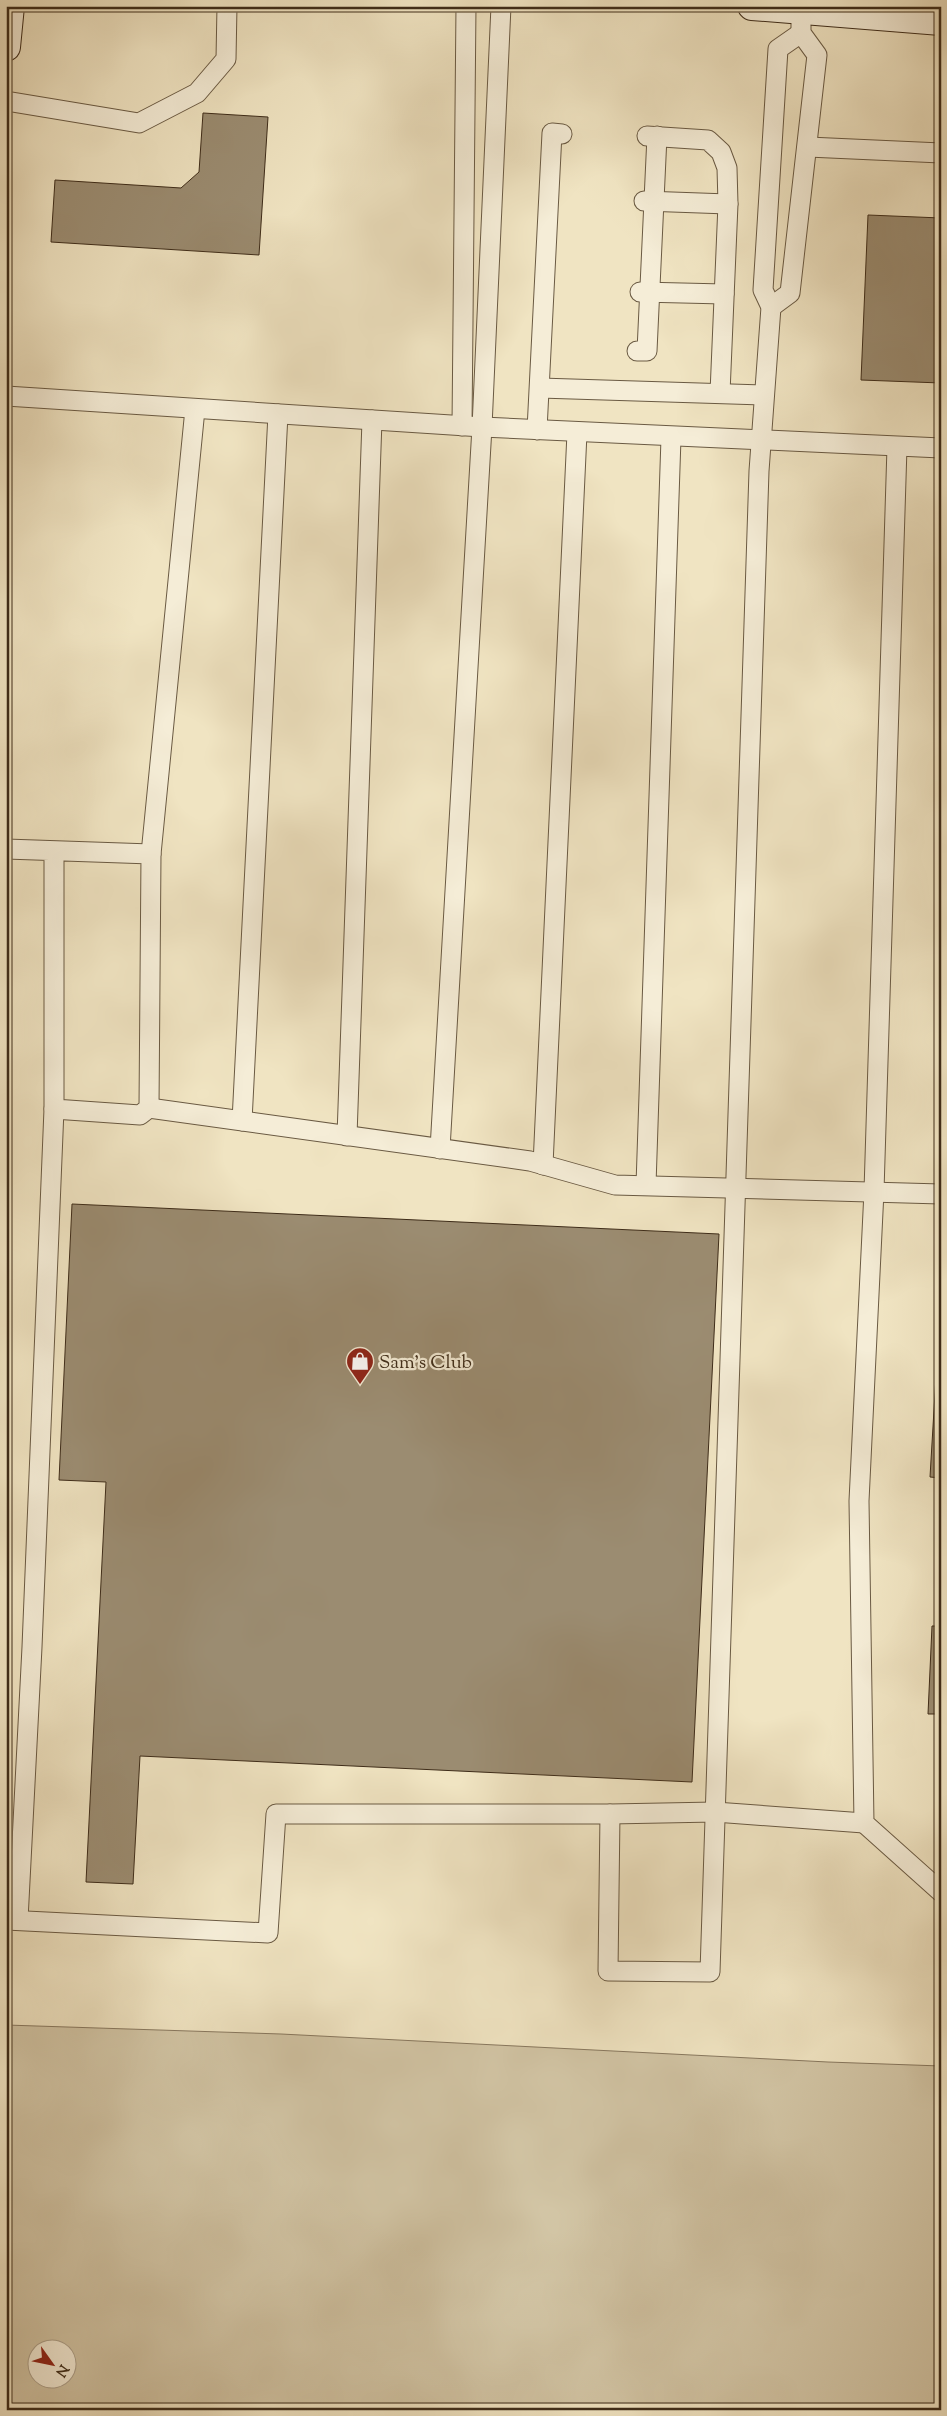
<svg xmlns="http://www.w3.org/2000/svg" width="947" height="2416" font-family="'Sorts Mill Goudy',serif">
<rect width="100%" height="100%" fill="#f0e4c2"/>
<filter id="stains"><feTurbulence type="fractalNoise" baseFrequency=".004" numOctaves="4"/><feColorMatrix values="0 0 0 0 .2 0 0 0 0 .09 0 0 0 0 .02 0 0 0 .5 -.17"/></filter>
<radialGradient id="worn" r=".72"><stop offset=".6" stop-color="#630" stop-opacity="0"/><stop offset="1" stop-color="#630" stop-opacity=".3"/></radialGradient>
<!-- green -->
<path fill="#d2c5a5" stroke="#88785f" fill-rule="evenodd" d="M6,2025L281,2034L828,2062L941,2066V2410H6ZM38,2348H68V2378H38Z"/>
<!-- building -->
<g fill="#9b8c71" stroke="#3e2c19">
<polygon points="203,113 268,117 259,255 51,242 55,180 181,188 199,172"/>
<polygon points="868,215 941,218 941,383 861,380"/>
<polygon points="72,1204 719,1234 692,1782 140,1756 133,1884 86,1882 106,1482 59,1480"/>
<polygon points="936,1376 941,1376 941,1478 930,1477"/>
<polygon points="932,1626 941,1626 941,1714 928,1714"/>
</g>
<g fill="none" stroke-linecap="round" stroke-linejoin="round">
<!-- lane casing -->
<g stroke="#6a5a43" stroke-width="21">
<g id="lane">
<polyline points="6,101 139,123 197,93 226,59 227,6"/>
<polyline points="647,136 708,140 721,152 727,168 728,204 720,393"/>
<polyline points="808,147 941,153"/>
<polyline points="644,201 728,204"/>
<polyline points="640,292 724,294"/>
<polyline points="771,307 790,293 817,55 801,33 801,20"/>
<polyline points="637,351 647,351 657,136"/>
<polyline points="540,388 763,395"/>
<polyline points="6,396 482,427 941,448"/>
<polyline points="462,426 466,6"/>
<polyline points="537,430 552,133 562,134"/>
<polyline points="897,447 874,1191 859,1501 864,1823 941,1892"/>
<polyline points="6,849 151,854 149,1108 140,1115 54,1109 54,851"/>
<polyline points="151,854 195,409"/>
<polyline points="149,1108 530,1161 615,1185 941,1194"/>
<polyline points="242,1121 278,414"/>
<polyline points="347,1136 372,420"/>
<polyline points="440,1149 482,427 501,6"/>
<polyline points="543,1165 577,433"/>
<polyline points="646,1185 671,438"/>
<polyline points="610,1814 715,1812 864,1823"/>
<polyline points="6,1920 268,1933 276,1814 610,1814 608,1971 710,1972 759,471 771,307 763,290 778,49 801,33"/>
<polyline points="18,1920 32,1647 54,1109"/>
</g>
</g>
<!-- secondary casing -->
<g stroke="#3e2c19" stroke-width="30">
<g id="secondary">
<polyline points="752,6 941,21"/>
<polyline points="6,47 10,6"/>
</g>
</g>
<!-- lane -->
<use href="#lane" stroke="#f5edd7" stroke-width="19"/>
<!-- secondary -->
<use href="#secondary" stroke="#f5edd7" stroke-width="28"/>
</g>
<!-- icons -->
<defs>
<g id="shop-pin" transform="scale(1.4375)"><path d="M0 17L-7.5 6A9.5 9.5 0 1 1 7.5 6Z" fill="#8f2418" stroke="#f5edd7"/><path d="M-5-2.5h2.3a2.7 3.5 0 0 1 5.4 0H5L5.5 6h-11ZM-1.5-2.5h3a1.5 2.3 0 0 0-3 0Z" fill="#fff"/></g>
</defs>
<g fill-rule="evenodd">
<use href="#shop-pin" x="360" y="1361"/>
</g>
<g text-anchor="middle" stroke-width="4.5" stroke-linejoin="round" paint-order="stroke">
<!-- poi labels -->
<g font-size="19" fill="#3e2c19" stroke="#f5edd7" text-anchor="start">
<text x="379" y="1368">Sam's Club</text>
</g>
</g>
<!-- margin -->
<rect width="947" height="2416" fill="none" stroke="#f0e4c2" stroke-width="25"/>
<rect x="8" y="8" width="932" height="2401" fill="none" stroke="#3e2c19" stroke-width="2.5"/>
<rect x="12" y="12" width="922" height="2391" fill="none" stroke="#3e2c19"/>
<!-- north arrow -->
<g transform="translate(52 2364) rotate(123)"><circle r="24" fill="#f5edd7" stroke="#aca08b"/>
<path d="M0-4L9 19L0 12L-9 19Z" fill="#8f2418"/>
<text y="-8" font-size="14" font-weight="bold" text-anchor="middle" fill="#3e2c19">N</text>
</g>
<rect width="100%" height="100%" filter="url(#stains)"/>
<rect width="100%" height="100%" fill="url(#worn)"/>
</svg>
